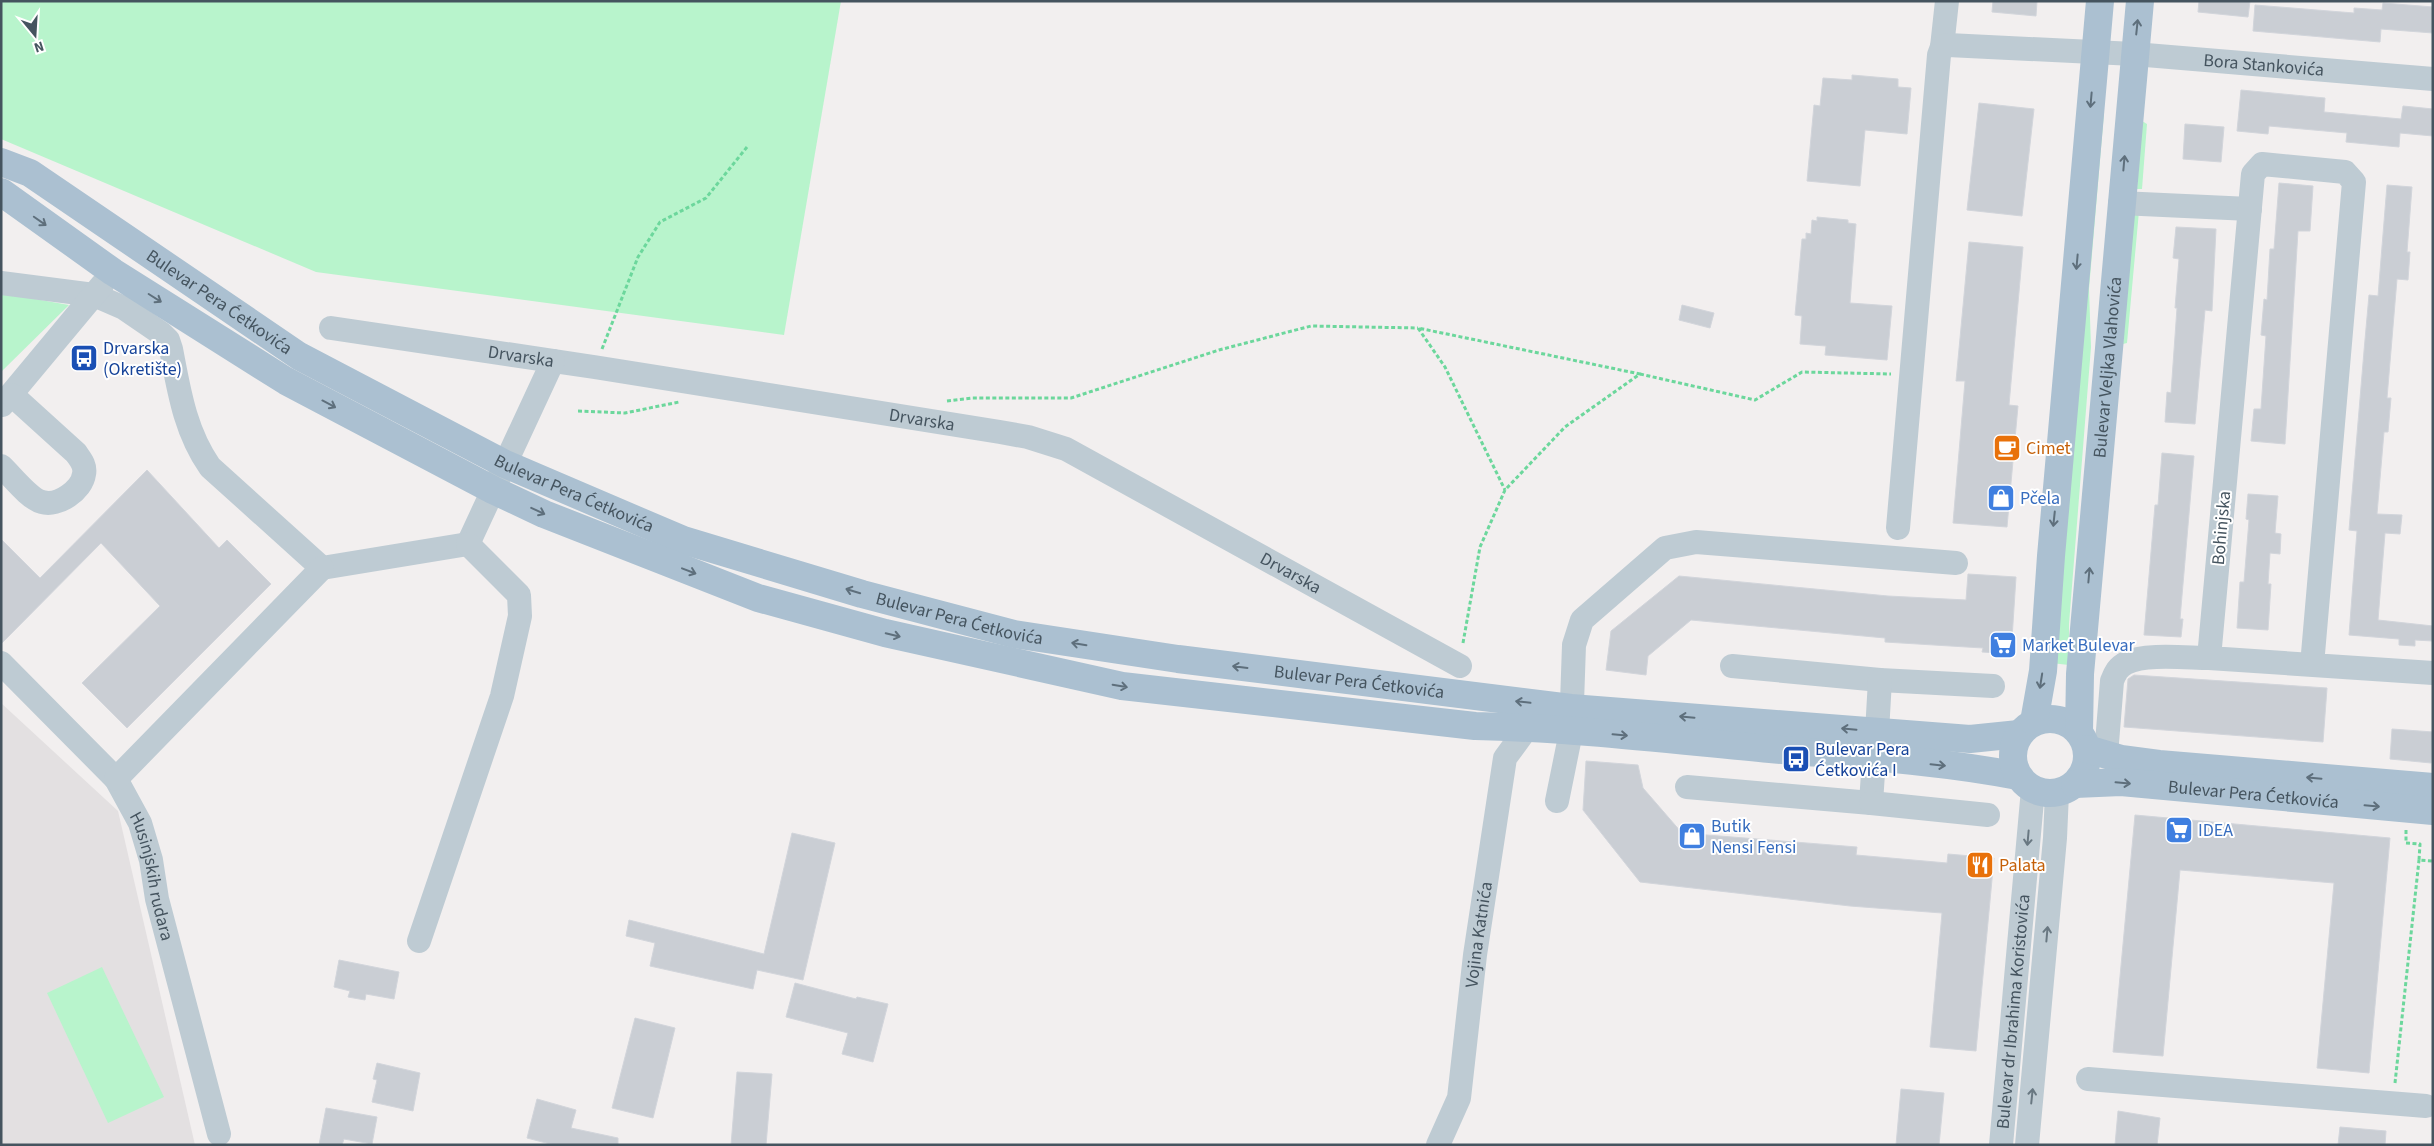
<svg xmlns="http://www.w3.org/2000/svg" width="2434" height="1146" font-family="'Source Sans 3',sans-serif">
<rect width="100%" height="100%" fill="#f2efef"/>
<!-- education -->
<polygon fill="#e3e0e1" points="1,703 118,811 195,1145 1,1145"/>
<!-- green -->
<g fill="#b8f4cc">
<polygon points="1,1 841,1 784,335 316,272 1,139"/>
<polygon points="2101,113 2104,113 2089,289 2091,347 2069,624 2069,665 2051,663"/>
<polygon points="2142,121 2147,124 2142,189 2137,189"/>
<polygon points="2134,211 2139,211 2127,343 2123,344"/>
<polygon points="1,293 69,305 1,372"/>
<polygon points="102,967 164,1097 108,1123 47,993"/>
</g>
<!-- building -->
<g fill="#caced4" stroke="#d2d5db">
<polygon points="1993,1 2037,1 2036,16 1992,12"/>
<polygon points="2199,1 2250,1 2248,17 2198,12"/>
<polygon points="2383,3 2433,7 2433,33 2381,29 2380,42 2253,31 2255,5 2354,13 2354,8 2382,10"/>
<polygon points="1852,75 1898,79 1898,87 1911,88 1907,134 1865,130 1860,186 1807,181 1814,105 1820,106 1823,78 1852,80"/>
<polygon points="2241,90 2325,98 2324,112 2401,119 2403,106 2433,109 2433,136 2400,133 2399,147 2346,142 2347,133 2269,126 2268,134 2237,131"/>
<polygon points="1979,103 2034,109 2022,216 1967,210"/>
<polygon points="2185,124 2224,127 2221,162 2183,159"/>
<polygon points="2279,183 2313,186 2310,231 2298,231 2285,444 2251,441 2254,409 2261,409 2266,336 2261,335 2264,299 2267,300 2270,249 2274,249"/>
<polygon points="2387,185 2412,187 2407,252 2410,252 2408,280 2397,279 2387,398 2391,398 2388,432 2384,432 2377,514 2402,515 2400,534 2385,533 2378,620 2433,626 2433,641 2415,640 2415,646 2399,645 2399,639 2349,635 2357,531 2349,530 2364,351 2369,295 2378,296"/>
<polygon points="1817,217 1848,220 1848,223 1856,224 1850,303 1892,306 1887,360 1825,355 1826,346 1800,344 1802,316 1795,315 1802,239 1806,239 1806,233 1811,234 1812,220 1817,221"/>
<polygon points="2176,227 2216,229 2212,311 2205,310 2195,424 2165,422 2167,392 2171,393 2177,308 2175,308 2179,259 2173,258"/>
<polygon points="1969,242 2023,247 2009,405 2018,406 2007,527 1953,523 1965,381 1956,381"/>
<polygon points="1682,305 1714,313 1710,328 1679,320"/>
<polygon points="2162,453 2194,456 2180,619 2183,619 2181,637 2144,635 2155,505 2158,505"/>
<polygon points="147,470 219,548 227,540 271,584 127,728 82,683 160,606 101,543 1,644 1,539 40,578"/>
<polygon points="2248,494 2278,496 2275,533 2281,534 2280,554 2270,553 2268,584 2271,584 2268,630 2237,628 2240,582 2244,582 2249,520 2246,519"/>
<polygon points="1968,574 2016,577 2011,654 1982,652 1983,648 1885,642 1885,638 1691,620 1648,656 1646,675 1606,670 1611,631 1679,576 1888,596 1966,600"/>
<polygon points="2134,675 2327,688 2323,742 2124,727 2128,679"/>
<polygon points="2392,729 2433,732 2431,763 2390,759"/>
<polygon points="1586,761 1638,765 1643,788 1682,833 1857,847 1856,855 1947,863 1948,854 1994,858 1976,1051 1930,1047 1942,913 1850,906 1640,882 1583,810"/>
<polygon points="2135,815 2390,838 2369,1073 2317,1068 2334,883 2180,870 2163,1056 2113,1052"/>
<polygon points="792,833 835,843 803,980 757,970 753,989 650,966 655,943 626,936 629,920 764,954"/>
<polygon points="339,960 399,972 394,999 366,994 365,1000 348,997 350,991 334,987"/>
<polygon points="795,983 856,999 857,997 888,1004 873,1062 842,1054 848,1033 786,1017"/>
<polygon points="635,1018 675,1028 653,1118 612,1108"/>
<polygon points="377,1063 420,1073 413,1111 372,1102 377,1080 373,1079"/>
<polygon points="737,1072 772,1074 766,1145 731,1145"/>
<polygon points="1901,1089 1944,1093 1939,1145 1896,1145"/>
<polygon points="537,1099 576,1110 571,1128 618,1138 618,1145 554,1145 527,1138"/>
<polygon points="326,1108 377,1117 372,1144 344,1139 342,1145 319,1145"/>
<polygon points="2118,1111 2160,1118 2157,1145 2115,1145"/>
<polygon points="2340,1127 2386,1131 2385,1145 2338,1145"/>
</g>
<g fill="none" stroke-linecap="round" stroke-linejoin="round">
<!-- path -->
<g stroke="#6cd79c" stroke-width="3" stroke-dasharray="4 2.5" stroke-linecap="butt">
<polyline points="602,349 638,257 660,222 706,198 747,147"/>
<polyline points="1640,374 1755,400 1802,372 1891,374"/>
<polyline points="947,401 972,398 1071,398 1219,350 1311,326 1418,328"/>
<polyline points="578,411 625,413 679,402"/>
<polyline points="1463,643 1480,547 1505,490 1565,427 1640,374 1418,328 1445,367 1505,490"/>
<polyline points="2406,830 2406,843 2420,844 2419,860 2433,861"/>
<polyline points="2395,1083 2419,860"/>
</g>
<!-- minor -->
<g stroke="#becbd3" stroke-width="24">
<polyline points="1942,47 1947,1"/>
<polyline points="2120,203 2250,209"/>
<path d="M1,283L94,295L124,308L162,334L168,340L171,349C179,391 185,431 210,467L322,568L468,544"/>
<path id="s1" d="M331,328L594,367L1000,432L1028,437L1066,449L1460,666"/>
<polyline points="2,405 102,285"/>
<path d="M1,466C11,475 29,499 42,502C58,507 82,490 84,474C86,465 80,459 76,453L12,395"/>
<path id="s2" d="M1898,528L1939,55L1942,47L1948,45L2134,54L2433,79"/>
<polyline points="468,544 553,361"/>
<path id="s3" d="M1,663L116,779L140,823L151,860L157,899L219,1134"/>
<polyline points="2312,665 2354,182 2345,172 2262,164 2253,174 2209,658 2433,673"/>
<polyline points="1732,666 1880,680 1993,686"/>
<polyline points="1877,732 1880,680"/>
<path d="M2106,755L2112,681C2115,673 2118,667 2126,663C2145,653 2188,658 2209,658"/>
<polyline points="116,779 322,568"/>
<polyline points="1687,787 1871,803 1874,758"/>
<polyline points="1557,801 1571,732 1574,645 1582,620 1665,548 1696,542 1956,563"/>
<polyline points="1871,803 1988,815"/>
<polyline points="419,941 502,696 520,616 519,595 468,544"/>
<polyline points="2088,1079 2426,1106"/>
<path id="s4" d="M1438,1145L1459,1098L1475,955L1505,758L1527,728"/>
<path id="s5" d="M2001,1145L2033,789"/>
<polyline points="2027,1145 2055,838 2057,793"/>
</g>
<!-- major -->
<g stroke="#abc0d1" stroke-width="28">
<path id="s6" d="M1,162L30,173L299,356L505,464L683,540L862,594L1014,634L1178,659L1571,708L1970,739L2019,734"/>
<path d="M1,192L113,272L286,381L493,490L544,514L758,598L885,633L1122,686L1475,726C1573,728 1672,740 1770,749C1852,756 1937,760 2018,776"/>
<circle cx="2050" cy="756" r="37"/>
<polyline points="2034,722 2043,671 2051,556 2100,1"/>
<path id="s7" d="M2079,732L2080,674L2140,1"/>
<polyline points="2087,749 2121,759 2159,764 2433,787"/>
<path id="s8" d="M2075,784L2121,782L2433,811"/>
</g>
</g>
<!-- one-way arrows -->
<defs><path id="oneway-shaft" d="M-6 0H5M1.5-3L5.5 0L1.5 3" fill="none" stroke-width="1.6" stroke-linecap="round" stroke-linejoin="round" transform="scale(1.25)"/></defs>
<g stroke="#5e6f7c">
<use href="#oneway-shaft" transform="translate(2137 27) rotate(-84)"/>
<use href="#oneway-shaft" transform="translate(2091 100) rotate(95)"/>
<use href="#oneway-shaft" transform="translate(2124 163) rotate(-85)"/>
<use href="#oneway-shaft" transform="translate(40 221) rotate(35)"/>
<use href="#oneway-shaft" transform="translate(2077 262) rotate(95)"/>
<use href="#oneway-shaft" transform="translate(155 298) rotate(32)"/>
<use href="#oneway-shaft" transform="translate(329 404) rotate(28)"/>
<use href="#oneway-shaft" transform="translate(538 511) rotate(25)"/>
<use href="#oneway-shaft" transform="translate(2054 519) rotate(96)"/>
<use href="#oneway-shaft" transform="translate(689 571) rotate(21)"/>
<use href="#oneway-shaft" transform="translate(2089 575) rotate(-85)"/>
<use href="#oneway-shaft" transform="translate(853 591) rotate(-163)"/>
<use href="#oneway-shaft" transform="translate(893 635) rotate(13)"/>
<use href="#oneway-shaft" transform="translate(1079 644) rotate(-171)"/>
<use href="#oneway-shaft" transform="translate(1240 667) rotate(-173)"/>
<use href="#oneway-shaft" transform="translate(2041 681) rotate(99)"/>
<use href="#oneway-shaft" transform="translate(1120 686) rotate(10)"/>
<use href="#oneway-shaft" transform="translate(1523 702) rotate(-174)"/>
<use href="#oneway-shaft" transform="translate(1687 717) rotate(-175)"/>
<use href="#oneway-shaft" transform="translate(1849 729) rotate(-175)"/>
<use href="#oneway-shaft" transform="translate(1620 735) rotate(5)"/>
<use href="#oneway-shaft" transform="translate(1938 765) rotate(6)"/>
<use href="#oneway-shaft" transform="translate(2314 778) rotate(-175)"/>
<use href="#oneway-shaft" transform="translate(2123 783) rotate(5)"/>
<use href="#oneway-shaft" transform="translate(2372 806) rotate(5)"/>
</g>
<g stroke="#697882">
<use href="#oneway-shaft" transform="translate(2028 838) rotate(95)"/>
<use href="#oneway-shaft" transform="translate(2047 934) rotate(-85)"/>
<use href="#oneway-shaft" transform="translate(2032 1096) rotate(-84)"/>
</g>
<!-- icons -->
<defs>
<g id="bus-square" transform="scale(1.4375)"><rect x="-9" y="-9" width="18" height="18" rx="4" fill="#1a4fb4" stroke="#fff"/><path d="M-5-6H5V4H4V6H2V4H-2V6H-4V4H-5ZM-3.5-4V0h7V-4ZM-3.5 1.2v1.5H-2V1.2ZM2 1.2v1.5H3.5V1.2Z" fill="#fff"/></g>
<g id="cafe-square" transform="scale(1.4375)"><rect x="-9" y="-9" width="18" height="18" rx="4" fill="#e8710a" stroke="#fff"/><path d="M-5.5-4.5H6V0H3Q3 3.5 0 3.5H-2.5Q-5.5 3.5-5.5 0ZM3-3.2v2h1.7v-2ZM-6 4.5H4V6H-6Z" fill="#fff"/></g>
<g id="shop-square" transform="scale(1.4375)"><rect x="-9" y="-9" width="18" height="18" rx="4" fill="#3f7fe0" stroke="#fff"/><path d="M-5-2.5h2.3a2.7 3.5 0 0 1 5.4 0H5L5.5 6h-11ZM-1.5-2.5h3a1.5 2.3 0 0 0-3 0Z" fill="#fff"/></g>
<g id="supermarket-square" transform="scale(1.4375)"><rect x="-9" y="-9" width="18" height="18" rx="4" fill="#3f7fe0" stroke="#fff"/><path d="M-6-5.5h2.5l.6 2H6L4.5 2H-2.5L-4.4-4H-6ZM-1.5 3.2a1.3 1.3 0 1 0 .1 0ZM3 3.2a1.3 1.3 0 1 0 .1 0Z" fill="#fff"/></g>
<g id="restaurant-square" transform="scale(1.4375)"><rect x="-9" y="-9" width="18" height="18" rx="4" fill="#e8710a" stroke="#fff"/><path d="M-5-6h1v4h1v-4h1v4h1v-4h1v5L-1.5 .5V6h-2V.5L-5-1ZM5-6V6H3V1.5H1.5Q1.5-4 5-6Z" fill="#fff"/></g>
</defs>
<g fill-rule="evenodd">
<use href="#bus-square" x="84" y="358"/>
<use href="#cafe-square" x="2007" y="448"/>
<use href="#shop-square" x="2001" y="498"/>
<use href="#supermarket-square" x="2003" y="645"/>
<use href="#bus-square" x="1796" y="759"/>
<use href="#supermarket-square" x="2179" y="830"/>
<use href="#shop-square" x="1692" y="836"/>
<use href="#restaurant-square" x="1980" y="865"/>
</g>
<g text-anchor="middle" stroke-width="4" stroke-linejoin="round" paint-order="stroke">
<!-- street labels -->
<g font-size="18" fill="#45545f" stroke="#fff">
<text dy="6" stroke="none"><textPath href="#s2" startOffset="806">Bora Stankovića</textPath></text>
<text dy="6" stroke="none"><textPath href="#s6" startOffset="260">Bulevar Pera Ćetkovića</textPath></text>
<text dy="6" stroke="none"><textPath href="#s1" startOffset="192">Drvarska</textPath></text>
<text dy="6" stroke="none"><textPath href="#s7" startOffset="366">Bulevar Veljka Vlahovića</textPath></text>
<text dy="6" stroke="none"><textPath href="#s1" startOffset="598">Drvarska</textPath></text>
<text dy="6" stroke="none"><textPath href="#s6" startOffset="664">Bulevar Pera Ćetkovića</textPath></text>
<text transform="translate(2221 528) rotate(-85)" y="6">Bohinjska</text>
<text dy="6" stroke="none"><textPath href="#s1" startOffset="1002">Drvarska</textPath></text>
<text dy="6" stroke="none"><textPath href="#s6" startOffset="1070">Bulevar Pera Ćetkovića</textPath></text>
<text dy="6" stroke="none"><textPath href="#s6" startOffset="1475">Bulevar Pera Ćetkovića</textPath></text>
<text dy="6" stroke="none"><textPath href="#s8" startOffset="179">Bulevar Pera Ćetkovića</textPath></text>
<text dy="6" stroke="none"><textPath href="#s3" startOffset="268">Husinjskih rudara</textPath></text>
<text dy="6" stroke="none"><textPath href="#s4" startOffset="216">Vojina Katnića</textPath></text>
<text dy="6" stroke="none"><textPath href="#s5" startOffset="134">Bulevar dr Ibrahima Koristovića</textPath></text>
</g>
<!-- transit labels -->
<g font-size="18" fill="#164399" stroke="#fff" text-anchor="start">
<text x="103" y="354">Drvarska<tspan x="103" dy="21">(Okretište)</tspan></text>
<text x="1815" y="755">Bulevar Pera<tspan x="1815" dy="21">Ćetkovića I</tspan></text>
</g>
<!-- food labels -->
<g font-size="18" fill="#c56008" stroke="#fff" text-anchor="start">
<text x="2026" y="454">Cimet</text>
<text x="1999" y="871">Palata</text>
</g>
<!-- shop labels -->
<g font-size="18" fill="#366cbe" stroke="#fff" text-anchor="start">
<text x="2020" y="504">Pčela</text>
<text x="2022" y="651">Market Bulevar</text>
<text x="1711" y="832">Butik<tspan x="1711" dy="21">Nensi Fensi</tspan></text>
<text x="2198" y="836">IDEA</text>
</g>
</g>
<!-- border -->
<rect width="2434" height="1146" fill="none" stroke="#45545f" stroke-width="5"/>
<!-- north arrow -->
<g transform="translate(35 35) rotate(162)" stroke="#ffffff" stroke-width="4" paint-order="stroke">
<path d="M0-4L9 19L0 12L-9 19Z" fill="#45545f"/>
<text y="-8" font-size="14" font-weight="bold" text-anchor="middle" fill="#45545f">N</text>
</g>
</svg>
